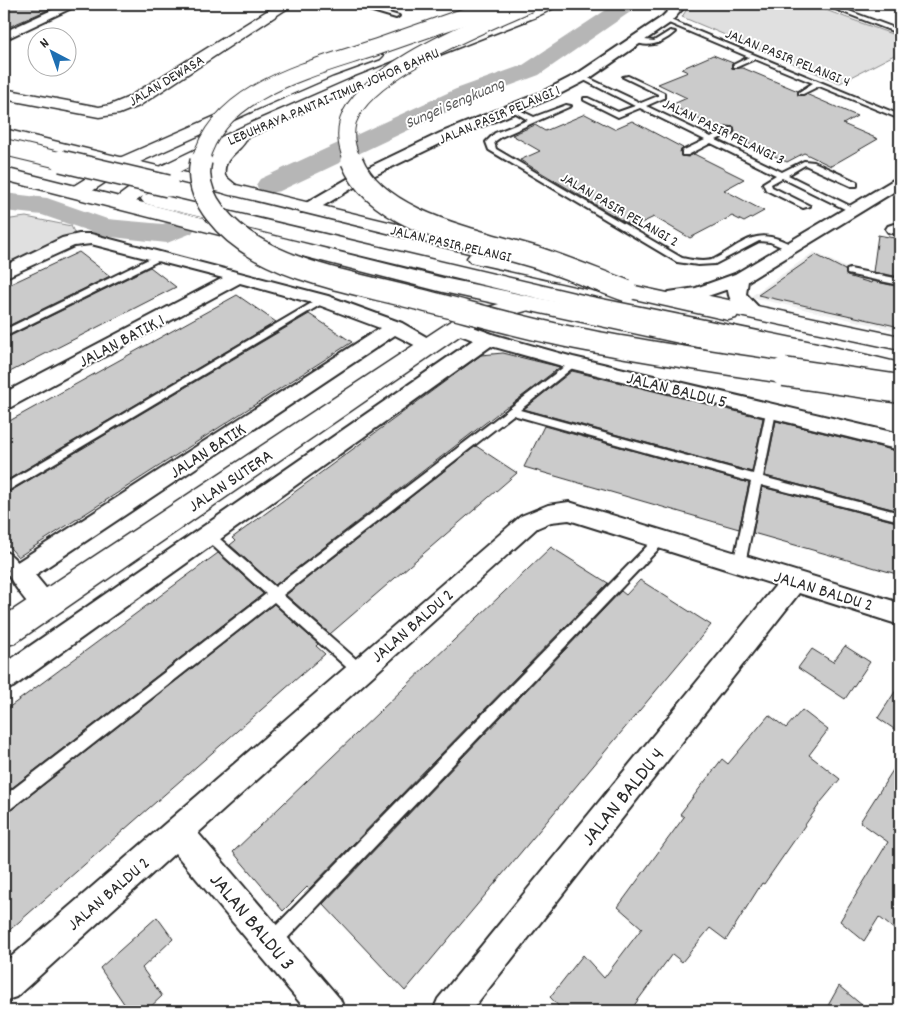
<svg xmlns="http://www.w3.org/2000/svg" width="904" height="1015" font-family="Dekko,sans-serif">
<rect width="100%" height="100%" fill="#fff"/>
<filter id="ink" filterUnits="userSpaceOnUse"><feTurbulence type="fractalNoise" baseFrequency=".02" numOctaves="2"/><feDisplacementMap in="SourceGraphic" scale="10" xChannelSelector="R" yChannelSelector="G"/><feConvolveMatrix kernelMatrix="1 2 1 2 8 2 1 2 1" color-interpolation-filters="sRGB"/></filter>
<g filter="url(#ink)">
<!-- built -->
<polygon fill="#efefef" points="814,252 849,269 900,280 900,331 750,297"/>
<!-- green -->
<g fill="#e0e0e0" stroke="#868686">
<polygon points="690,4 809,4 900,37 900,52 840,83 682,17"/>
<polygon points="26,217 71,226 76,236 4,269 4,220"/>
</g>
<g fill="none" stroke-linecap="round" stroke-linejoin="round">
<!-- river -->
<g fill="#b6b6b6" fill-rule="evenodd">
<polygon points="615,4 639,4 636,8 539,75 474,99 280,191 270,193 260,191 256,185 260,179 456,89 523,65"/>
<polygon points="4,193 47,198 107,219 163,224 181,218 192,221 196,227 192,233 167,243 103,236 42,215 4,211"/>
</g>
</g>
<!-- building -->
<g fill="#cbcbcb" stroke="#2b2b2b">
<polygon points="17,4 61,4 4,29 4,9"/>
<polygon points="713,55 733,63 732,68 743,68 798,91 798,95 806,94 857,116 843,124 878,139 831,166 804,153 787,162 731,135 735,132 734,127 727,126 720,130 671,105 687,98 658,84 688,72 681,69"/>
<polygon points="585,114 614,129 632,121 683,148 680,151 681,156 688,157 694,154 744,179 724,190 764,211 744,222 732,216 690,238 654,217 633,227 520,160 540,151 512,135 535,125 545,131"/>
<polygon points="878,235 900,239 900,277 873,272"/>
<polygon points="79,252 110,276 4,328 4,287"/>
<polygon points="816,255 845,270 847,276 871,283 872,281 900,287 900,327 758,295"/>
<polygon points="150,267 176,287 4,375 4,339"/>
<polygon points="237,295 276,322 4,482 4,424"/>
<polygon points="309,314 352,342 18,557 4,541 4,495"/>
<polygon points="503,353 560,367 508,407 506,407 275,585 230,545 235,541 232,538 481,355"/>
<polygon points="572,371 763,418 752,472 524,409"/>
<polygon points="776,421 900,452 900,511 765,476"/>
<polygon points="544,426 749,483 739,529 524,467"/>
<polygon points="476,446 517,473 330,634 286,595"/>
<polygon points="762,487 900,523 900,575 753,533"/>
<polygon points="551,547 608,583 309,889 307,887 283,911 233,852"/>
<polygon points="218,553 263,594 4,794 4,711"/>
<polygon points="640,580 711,625 405,991 323,904 621,591 626,595"/>
<polygon points="274,604 318,644 316,646 325,654 4,935 4,814 10,811"/>
<polygon points="845,646 870,662 845,699 798,668 812,649 833,662"/>
<polygon points="900,684 900,733 878,718"/>
<polygon points="802,710 828,730 809,755 840,779 821,802 764,884 762,883 726,940 710,928 682,962 672,954 630,1011 563,1011 550,997 583,955 604,978 642,928 618,907 684,817 680,814 722,759 728,764 769,715 786,728"/>
<polygon points="900,759 900,934 879,917 864,941 840,921 888,842 860,822"/>
<polygon points="157,917 173,939 142,968 162,996 146,1011 129,1011 100,968"/>
<polygon points="839,986 869,1011 825,1011"/>
</g>
<g fill="none" stroke-linecap="round" stroke-linejoin="round">
<!-- lane casing -->
<g stroke="#2b2b2b" stroke-width="4">
<g id="lane">
<polygon points="349,4 358,4 399,16 396,18"/>
<polygon points="822,4 830,4 900,30 900,34"/>
<polygon points="664,19 668,19 900,115 900,119 819,86 803,94 799,94 799,92 813,83 755,59 737,67 733,67 733,65 749,57 664,21"/>
<path d="M670,31L675,32C663,43 648,49 633,41L636,39L654,41Z"/>
<polygon points="580,76 584,76 641,103 658,96 658,94 623,77 628,76 664,93 664,98 646,106 711,137 727,128 733,128 733,132 716,140 782,172 804,161 814,162 857,182 857,186 851,186 805,165 788,175 858,210 851,212 782,178 771,184 772,187 810,206 803,208 766,190 763,183 776,175 711,143 688,155 682,155 682,151 705,140 640,108 618,117 584,100 584,98 588,98 618,112 635,106 580,78"/>
<path d="M566,105L571,106L501,137L494,142L496,149L682,258C692,260 704,263 714,259C736,249 751,229 778,239C784,241 791,244 795,248L791,251L770,242L759,241L715,264L698,265L677,262L489,150L486,142L495,133L528,120L511,110V108H515L534,117Z"/>
<polygon points="161,253 165,256 164,258 4,337 4,330"/>
<polygon points="850,269 900,279 900,285 847,274 847,270"/>
<polygon points="322,297 326,300 325,302 4,493 4,484"/>
<polygon points="573,360 578,363 576,365 520,410 753,474 766,412 771,408 775,409 776,412 763,477 900,513 900,521 761,485 745,564 743,567 739,569 735,567 733,564 751,482 513,415 283,595 365,667 367,671 365,675 360,677 355,675 274,602 9,810 4,812 4,796 266,594 204,538 202,535 204,532 212,532 275,587"/>
<polygon points="661,534 665,536 667,539 665,542 278,948 272,950 266,948 264,942 266,936 657,536"/>
<path d="M4,551C12,554 21,565 25,573L23,576C14,580 9,570 4,564Z"/>
</g>
</g>
<!-- street casing -->
<g stroke="#2b2b2b" stroke-width="4">
<g id="street">
<polygon points="65,4 80,4 4,40 4,32"/>
<polygon points="675,4 687,4 670,23 587,80 552,98 450,139 371,177 313,212 301,212 299,209 301,206 361,171 440,133 542,92 577,74 662,17"/>
<path d="M900,177V188L748,281L746,294L764,313L761,317C746,321 728,304 728,289C710,295 688,305 669,300L666,296L669,292L696,288L735,274L895,179Z"/>
<polygon points="894,224 900,225 900,235 888,232 886,229 888,226"/>
<path d="M79,234H91L328,296L402,323L435,342L437,346L435,350L428,352L395,335L35,575L54,598L57,605L54,612C48,614 45,616 39,613C30,609 12,582 7,573L11,566L380,328L316,304L240,283L11,407L4,409V393L223,278L91,244L74,246L4,278V266L62,238Z"/>
<polygon points="457,321 495,335 573,357 900,434 900,450 573,369 491,346 13,687 4,691 4,664 473,340 450,331 448,327 450,323"/>
<polygon points="569,502 900,603 900,625 799,593 471,1011 433,1011 438,999 776,585 569,520 551,522 537,528 198,833 340,999 345,1011 307,1011 175,853 16,997 4,1001 4,963 521,516 548,505"/>
</g>
</g>
<!-- secondary casing -->
<g stroke="#2b2b2b" stroke-width="3">
<g id="secondary">
<polygon points="278,4 294,4 139,106 119,114 99,117 4,99 4,89 99,107 110,105 127,98"/>
<polygon points="525,297 533,299 536,304 533,309 482,323 465,332 15,643 4,646 4,616 449,322 466,313"/>
</g>
</g>
<!-- primary casing -->
<g stroke="#2b2b2b" stroke-width="3">
<g id="primary">
<polygon points="4,129 488,246 491,250 488,254 481,256 4,139"/>
<polygon points="4,168 443,278 828,359 836,361 840,367 836,373 828,375 443,292 4,180"/>
<polygon points="700,294 900,336 900,350 692,306 689,301 692,296"/>
</g>
</g>
<!-- highway casing -->
<g stroke="#2b2b2b" stroke-width="3">
<g id="highway">
<path d="M541,4H558L556,7L536,17L363,85L247,138C242,152 222,156 225,176L243,191L240,195C227,198 214,189 207,178V166L213,155L171,176L145,195L151,193L587,296L817,343L900,363V379L817,359L587,310L151,205L144,203L141,199L143,196C134,203 128,209 116,206L113,202L116,198L157,168L244,126L351,79Z"/>
<polygon points="375,51 380,53 383,56 380,59 333,76 262,107 129,167 86,195 79,197 72,195 69,191 72,187 117,159 321,70"/>
<polygon points="477,252 728,306 736,308 739,313 736,318 728,320 470,262 467,258 470,254"/>
</g>
</g>
<!-- lane -->
<use href="#lane" fill="#fff" fill-rule="evenodd"/>
<!-- street -->
<use href="#street" fill="#fff" fill-rule="evenodd"/>
<!-- secondary -->
<use href="#secondary" fill="#fff" fill-rule="evenodd"/>
<!-- primary -->
<use href="#primary" fill="#fff" fill-rule="evenodd"/>
<!-- highway -->
<use href="#highway" fill="#fff" fill-rule="evenodd"/>
<!-- highway-bridge-far2 casing -->
<g stroke="#2b2b2b" stroke-width="18" stroke-linecap="butt">
<g id="highway-bridge-far2">
<polyline points="4,147 67,162"/>
<path d="M200,162C218,88 316,68 377,47C418,33 459,18 500,4"/>
<path d="M353,162C347,148 344,136 348,121C365,70 481,26 528,4"/>
</g>
</g>
<!-- highway-bridge-far1 casing -->
<g stroke="#2b2b2b" stroke-width="24" stroke-linecap="butt">
<g id="highway-bridge-far1">
<polyline points="61,161 168,186"/>
<path d="M201,161C192,199 229,233 259,250C308,277 364,285 417,299C465,311 512,325 560,335C637,351 715,362 792,374"/>
<path d="M352,161C377,223 480,240 538,258C568,268 597,280 627,291"/>
</g>
</g>
<!-- highway-bridge casing -->
<g stroke="#2b2b2b" stroke-width="31" stroke-linecap="butt">
<polyline id="highway-bridge" points="784,372 900,389"/>
</g>
<!-- highway-bridge-far2 -->
<use href="#highway-bridge-far2" stroke="#fff" stroke-width="16"/>
<!-- highway-bridge-far1 -->
<use href="#highway-bridge-far1" stroke="#fff" stroke-width="21"/>
<!-- highway-bridge -->
<use href="#highway-bridge" stroke="#fff" stroke-width="28"/>
</g>
</g>
<g text-anchor="middle" stroke-width="4" stroke-linejoin="round" paint-order="stroke">
<!-- far-street labels -->
<g font-size="15" fill="#2b2b2b" stroke="#fff">
<text transform="translate(788 57) rotate(22)" y="5">JALAN PASIR PELANGI 4</text>
<text transform="translate(166 80) rotate(-31)" y="5">JALAN DEWASA</text>
<text transform="translate(333 96) rotate(-23)" y="5">LEBUHRAYA PANTAI TIMUR JOHOR BAHRU</text>
<text transform="translate(499 114) rotate(-23)" y="5">JALAN PASIR PELANGI 1</text>
<text transform="translate(724 131) rotate(26)" y="5">JALAN PASIR PELANGI 3</text>
<text transform="translate(620 209) rotate(30)" y="5">JALAN PASIR PELANGI 2</text>
<text transform="translate(451 243) rotate(13)" y="5">JALAN PASIR PELANGI</text>
</g>
<!-- far-water labels -->
<g font-size="16" font-style="italic" fill="#5c5c5c" stroke="#fff">
<text transform="translate(454 102) rotate(-23)" y="6">Sungei Sengkuang</text>
</g>
<!-- street labels -->
<g font-size="18" fill="#2b2b2b" stroke="#fff">
<text transform="translate(121 340) rotate(-28)" y="6">JALAN BATIK 1</text>
<text transform="translate(677 389) rotate(14)" y="6">JALAN BALDU 5</text>
<text transform="translate(207 450) rotate(-33)" y="6">JALAN BATIK</text>
<text transform="translate(230 480) rotate(-34)" y="6">JALAN SUTERA</text>
<text transform="translate(824 590) rotate(17)" y="6">JALAN BALDU 2</text>
<text transform="translate(412 625) rotate(-41)" y="6">JALAN BALDU 2</text>
<text transform="translate(108 893) rotate(-41)" y="6">JALAN BALDU 2</text>
</g>
<!-- near-street labels -->
<g font-size="21" fill="#2b2b2b" stroke="#fff">
<text transform="translate(622 796) rotate(-51)" y="7">JALAN BALDU 4</text>
<text transform="translate(253 921) rotate(50)" y="7">JALAN BALDU 3</text>
</g>
</g>
<!-- margin -->
<rect width="904" height="1015" fill="none" stroke="#fff" stroke-width="20"/>
<rect x="10" y="10" width="884" height="995" fill="none" stroke="#2b2b2b" stroke-width="2" filter="url(#ink)"/>
<!-- north arrow -->
<g transform="translate(52 52) rotate(319)"><circle r="24" fill="#ffffff" stroke="#aaaaaa"/>
<path d="M0-4L9 19L0 12L-9 19Z" fill="#1f6fb2"/>
<text y="-8" font-size="14" font-weight="bold" text-anchor="middle" fill="#2b2b2b">N</text>
</g>
</svg>
